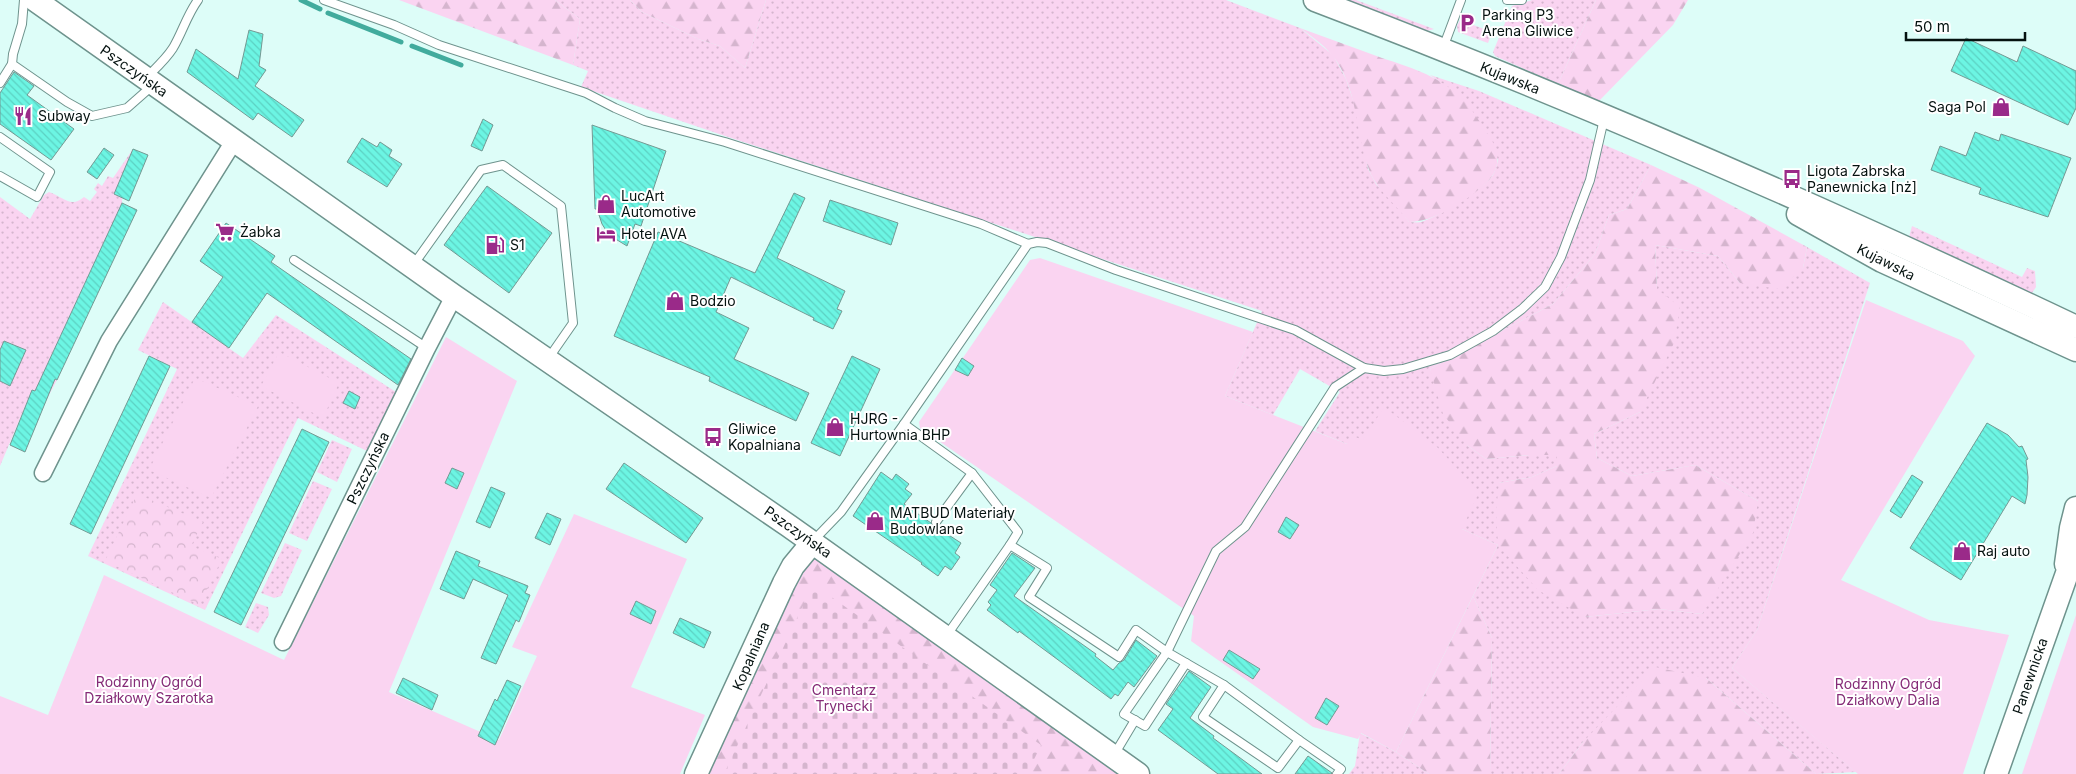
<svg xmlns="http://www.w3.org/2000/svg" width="2076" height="774" font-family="Inter,sans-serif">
<defs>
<pattern id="grass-dots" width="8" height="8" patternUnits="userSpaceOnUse" patternTransform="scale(1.25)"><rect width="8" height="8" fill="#fad4f1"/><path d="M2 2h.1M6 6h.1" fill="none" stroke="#d5b5ce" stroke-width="1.8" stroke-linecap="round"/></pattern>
<pattern id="forest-firs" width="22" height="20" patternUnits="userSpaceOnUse" patternTransform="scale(1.25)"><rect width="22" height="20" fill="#fad4f1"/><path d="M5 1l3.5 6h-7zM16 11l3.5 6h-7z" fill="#d5b5ce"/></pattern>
<pattern id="cemetery-stones" width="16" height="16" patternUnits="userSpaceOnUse" patternTransform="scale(1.25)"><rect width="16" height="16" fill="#fad4f1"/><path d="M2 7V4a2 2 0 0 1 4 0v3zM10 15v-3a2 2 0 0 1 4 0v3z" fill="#d5b5ce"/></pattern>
<pattern id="park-crowns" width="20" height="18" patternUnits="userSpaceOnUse" patternTransform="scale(1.25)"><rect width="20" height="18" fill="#fad4f1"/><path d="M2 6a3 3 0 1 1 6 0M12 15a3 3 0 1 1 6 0" fill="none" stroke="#d5b5ce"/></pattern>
<pattern id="building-back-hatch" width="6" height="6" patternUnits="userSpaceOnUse" patternTransform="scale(1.25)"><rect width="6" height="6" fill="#6cf5e3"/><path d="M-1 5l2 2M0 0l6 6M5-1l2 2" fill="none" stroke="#5cd1c2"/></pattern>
</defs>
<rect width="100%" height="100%" fill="#ddfdf8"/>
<!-- grass -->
<g fill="url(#grass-dots)">
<path d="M555,0H630L642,12L698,39L720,46L745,68L766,0H1226L1300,28L1333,55L1346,79L1355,106L1368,169L1376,184L1399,208L1409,222C1412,222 1417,223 1421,222C1438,217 1483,190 1493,175C1495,171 1497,165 1498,160C1479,116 1470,103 1430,75L1479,91L1651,165L1627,209L1609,215L1595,254L1553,304L1430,369L1468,446L1486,459L1530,455H1557V466L1532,477L1499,483L1585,617L1659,609L1702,614L1758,501L1695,465L1632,476L1597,458L1594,434L1640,412L1657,289L1655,245L1718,256L1740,283L1803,268L1807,247L1870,283L1757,630L1732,668L1856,772L1816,774L1706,678L1583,742L1559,774H1490L1492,638L1473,596L1498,545L1462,529L1363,441L1347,444L1315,431L1340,392L1300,369L1273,415L1225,396L1262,311L725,136L581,87L588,71L573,65L580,19Z"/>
<polygon points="1337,0 1356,0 1434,29 1424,32"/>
<polygon points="1532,0 1596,0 1558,84 1495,56 1493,52 1512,6"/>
<polygon points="1460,20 1492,32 1488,43 1458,32 1457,26"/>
<path d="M133,149L114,194L122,198V203L43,373L57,380L48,397L32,390L0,466V197L30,219L44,195L49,192C62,196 71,209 84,197L90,201L97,192L94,189L98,183L102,186L108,176L113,178Z"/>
<polygon points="1912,226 2022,277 2027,268 2035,271 2036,287 2032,293 2029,293 1909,237"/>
<polygon points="163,302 243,358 276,315 396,392 367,451 298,418 205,610 88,556 177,369 138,350"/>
<polygon points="332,440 352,449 337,482 317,472"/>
<polygon points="313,481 332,489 307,541 289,533"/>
<polygon points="285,543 302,550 281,596 274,598 261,593"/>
<polygon points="256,603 268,607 269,615 258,633 245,627"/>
<polygon points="1360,733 1396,752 1429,774 1349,774 1355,766"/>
</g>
<!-- forest -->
<g fill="url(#forest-firs)">
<polygon points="399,0 555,0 580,19 573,65"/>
<polygon points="630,0 766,0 745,68 720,46 698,39 642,12"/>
<polygon points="1596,0 1688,0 1673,25 1599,101 1558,84"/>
<path d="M1300,28C1327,38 1355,48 1382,58C1409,67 1436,75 1457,94C1470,105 1478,119 1487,133C1501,152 1502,170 1483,186C1464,202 1434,222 1409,222C1396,204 1375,189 1368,167C1355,130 1358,87 1332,55C1323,44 1311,36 1300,28Z"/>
<polygon points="1651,165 1700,188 1807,247 1803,268 1779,289 1740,283 1718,256 1655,245 1657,289 1680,307 1674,343 1640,412 1594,434 1597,458 1632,476 1695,465 1758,501 1753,533 1702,614 1659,609 1585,617 1538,590 1498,545 1496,511 1499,483 1532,477 1557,466 1557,455 1530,455 1486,459 1468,446 1443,414 1430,369 1553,304 1595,254 1609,215 1627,209"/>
<polygon points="810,552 1138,774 706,774"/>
<polygon points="1473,596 1492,638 1490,774 1429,774 1396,752"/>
<polygon points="1655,667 1706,678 1816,774 1559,774 1583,742"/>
</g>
<!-- cemetery -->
<polygon fill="url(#cemetery-stones)" points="813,584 1041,745 1027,774 724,774"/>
<!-- park -->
<polygon fill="url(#park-crowns)" points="137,494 203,522 191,546 222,559 199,605 105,561"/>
<!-- garden -->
<g fill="#fad4f1">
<polygon points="1040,258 1253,332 1225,396 1347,444 1353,436 1363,440 1384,407 1437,447 1479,492 1462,529 1498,545 1396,752 1361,733 1358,739 1313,727 1191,641 1194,616 920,428 919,422 1030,260"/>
<polygon points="1866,300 1963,341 1975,356 1841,580 1929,620 2009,635 1963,774 1858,774 1732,668 1757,630"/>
<polygon points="446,337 517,381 389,692 499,740 537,656 512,647 574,514 687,559 631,687 705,715 680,774 0,774 0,696 48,715 104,575 284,660"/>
<polygon points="279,352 339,383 323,418 261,386"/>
<polygon points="195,378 258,406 211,498 149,470"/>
<polygon points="2076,615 2076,774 2022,774"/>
</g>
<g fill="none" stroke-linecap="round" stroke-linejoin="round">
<!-- stream -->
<g stroke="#41ab9d" stroke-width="5">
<polyline points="301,0 320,9"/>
<polyline points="328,13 401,42"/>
<polyline points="412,46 461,65"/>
</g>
</g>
<!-- building -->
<g fill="url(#building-back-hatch)" stroke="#749993">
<polygon points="249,30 263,34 259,66 266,70 255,86 304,120 292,137 258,113 253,120 187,72 196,49 238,79"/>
<polygon points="1966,38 2017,62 2023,46 2076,71 2076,108 2068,125 1951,71"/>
<polygon points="14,72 34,86 27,95 74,129 51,160 0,124 0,93"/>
<polygon points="483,119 493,125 482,151 471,146"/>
<polygon points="592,125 666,151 641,226 635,224 627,246 609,235 602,224 597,209 595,209"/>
<polygon points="1975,132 1999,141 2001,134 2071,158 2048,217 1979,194 1981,188 1931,170 1940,146 1966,156"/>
<polygon points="362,138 377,147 380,142 392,150 389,156 402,164 387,187 347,162"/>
<polygon points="104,148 114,155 97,179 87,172"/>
<polygon points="133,149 148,155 129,201 114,194"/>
<polygon points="487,186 552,233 509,293 444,245"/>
<polygon points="794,193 805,198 777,258 845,291 837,309 842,311 833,329 813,320 814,318 731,277 716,312 749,328 734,359 809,393 796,421 709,381 710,377 614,336 658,232 755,273"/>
<polygon points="830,200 898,223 891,245 823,221"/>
<polygon points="122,203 137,210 57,380 55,379 25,452 10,445 32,390 35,391"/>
<polygon points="226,223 275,256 271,262 411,359 398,385 267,293 229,348 192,322 223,277 200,261"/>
<polygon points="4,341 26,350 10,386 0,381 0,350"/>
<polygon points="149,356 170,366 91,534 70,524"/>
<polygon points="852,356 880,369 840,456 811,443"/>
<polygon points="962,358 974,366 968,376 955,370"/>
<polygon points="349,391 360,397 355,409 343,403"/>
<polygon points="1987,423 2008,435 2019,447 2022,446 2028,459 2026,460 2028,477 2027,495 2025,504 2012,496 1961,580 1910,548"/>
<polygon points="302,429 329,442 241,625 214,612"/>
<polygon points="624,463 703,518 686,543 606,489"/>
<polygon points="452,468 464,473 457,489 445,483"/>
<polygon points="881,472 892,480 896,474 909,484 905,489 912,494 904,504 931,523 933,527 944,532 961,543 955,553 960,557 951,570 945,566 938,576 921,564 922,563 853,516"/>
<polygon points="1912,475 1923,482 1901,518 1890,511"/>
<polygon points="491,487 505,493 490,528 476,522"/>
<polygon points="547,513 561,519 550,545 535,538"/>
<polygon points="1286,517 1299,525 1290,539 1278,532"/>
<polygon points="456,551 480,561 478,566 528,586 525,593 530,595 519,622 516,620 496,664 481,658 508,595 473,579 464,599 440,589"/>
<polygon points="1012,553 1035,568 1014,596 1096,654 1095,656 1113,670 1119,663 1124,660 1136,640 1157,656 1134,687 1128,682 1118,696 1115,694 1111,699 1019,631 1018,633 987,610 991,605 988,602 997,590 990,585"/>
<polygon points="636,601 656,611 651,624 630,614"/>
<polygon points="680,618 711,632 704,648 673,633"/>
<polygon points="1229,650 1260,669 1253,679 1223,660"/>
<polygon points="1189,671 1211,687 1190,718 1214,736 1213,738 1262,774 1218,774 1158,730 1173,709 1166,704"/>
<polygon points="403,678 438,695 432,710 396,693"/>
<polygon points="507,680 521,686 495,745 478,736 495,699 497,701"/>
<polygon points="1326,698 1339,706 1327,725 1315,718"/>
<polygon points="1308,756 1332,773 1331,774 1295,774"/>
</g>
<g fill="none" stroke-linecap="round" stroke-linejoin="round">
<!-- lane casing -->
<g stroke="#6e938d" stroke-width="10">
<g id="lane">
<polyline points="24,0 22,24 13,54 12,64 67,102 92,116 127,108 152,86"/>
<polyline points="324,0 394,25 439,45 586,93 615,108 645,121 725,142 981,224 1028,244"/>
<polyline points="1507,0 1522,0"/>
<polyline points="1443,48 1461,0"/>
<path d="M147,77C156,68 166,59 173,48C182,33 187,15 198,0"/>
<polyline points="0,83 12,64"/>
<polyline points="0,137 50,172 37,197 0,176"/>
<polyline points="294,260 427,348"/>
<polyline points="414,264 481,170 503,165 561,206 573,323 548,359"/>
<polyline points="904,424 972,473 1018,532 1010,545"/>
<polyline points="936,522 972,473"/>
<polyline points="813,541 841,512 904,424 1028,244 1037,242 1047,243 1116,270 1295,330 1364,368 1384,371 1403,369 1450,355 1493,331 1522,309 1545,287 1561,257 1590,180 1604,119"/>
<polyline points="947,635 1010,545 1047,568 1029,597 1119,657 1136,630 1167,652 1216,551 1245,527 1335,387 1364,368"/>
<polygon points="1167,652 1186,663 1145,726 1124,714"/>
<polyline points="1186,663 1224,685 1203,717 1278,768 1299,740 1341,769 1337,774"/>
<polyline points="1224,685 1299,740"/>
<polyline points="1114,755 1135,720"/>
</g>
</g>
<!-- street casing -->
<g stroke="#6e938d" stroke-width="19">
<g id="street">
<polyline points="43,473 109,341 234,141"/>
<polyline points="283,642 427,348 454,296"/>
</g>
</g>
<!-- secondary casing -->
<g stroke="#6e938d" stroke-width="25">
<g id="secondary">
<polyline points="35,0 454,296 789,526 1138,774"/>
<path d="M1315,0C1573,98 1827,209 2076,327"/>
<polyline points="1798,214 1882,261 2076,350"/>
<polyline points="2066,564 2071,528 2076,508"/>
<polyline points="696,774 784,583 793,566 812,543"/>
<polyline points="1996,774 2076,548"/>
</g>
</g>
<!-- lane -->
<use href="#lane" stroke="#fff" stroke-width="8"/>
<!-- street -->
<use href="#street" stroke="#fff" stroke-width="16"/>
<!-- secondary -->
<use href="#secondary" stroke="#fff" stroke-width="22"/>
</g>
<!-- icons -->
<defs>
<g id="parking-bare" transform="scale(1.5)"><path d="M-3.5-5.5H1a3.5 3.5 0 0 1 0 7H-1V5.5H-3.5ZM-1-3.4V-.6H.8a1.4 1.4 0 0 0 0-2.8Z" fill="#9a2a89" stroke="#fff" stroke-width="2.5" paint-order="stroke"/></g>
<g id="shop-bare" transform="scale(1.5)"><path d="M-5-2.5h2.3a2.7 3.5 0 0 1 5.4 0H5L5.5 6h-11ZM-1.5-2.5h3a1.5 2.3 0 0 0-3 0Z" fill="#9a2a89" stroke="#fff" stroke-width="2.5" paint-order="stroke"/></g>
<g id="restaurant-bare" transform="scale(1.5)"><path d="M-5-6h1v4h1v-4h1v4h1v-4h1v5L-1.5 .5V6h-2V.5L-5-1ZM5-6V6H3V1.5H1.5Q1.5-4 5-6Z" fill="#9a2a89" stroke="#fff" stroke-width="2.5" paint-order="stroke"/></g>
<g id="bus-bare" transform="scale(1.5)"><path d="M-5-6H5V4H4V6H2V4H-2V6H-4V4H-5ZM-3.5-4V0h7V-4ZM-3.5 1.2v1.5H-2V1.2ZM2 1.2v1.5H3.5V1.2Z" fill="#9a2a89" stroke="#fff" stroke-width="2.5" paint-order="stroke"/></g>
<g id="supermarket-bare" transform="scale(1.5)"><path d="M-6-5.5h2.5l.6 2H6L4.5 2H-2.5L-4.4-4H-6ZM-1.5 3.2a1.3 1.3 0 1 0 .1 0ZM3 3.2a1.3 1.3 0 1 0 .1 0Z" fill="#9a2a89" stroke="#fff" stroke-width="2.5" paint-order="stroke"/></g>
<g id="hotel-bare" transform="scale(1.5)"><path d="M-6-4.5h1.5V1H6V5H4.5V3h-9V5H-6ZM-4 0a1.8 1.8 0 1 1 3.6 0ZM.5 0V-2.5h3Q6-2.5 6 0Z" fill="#9a2a89" stroke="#fff" stroke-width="2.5" paint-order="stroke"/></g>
<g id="fuel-bare" transform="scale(1.5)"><path d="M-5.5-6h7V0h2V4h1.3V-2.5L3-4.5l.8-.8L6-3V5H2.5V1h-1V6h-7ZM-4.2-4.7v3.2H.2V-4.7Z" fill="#9a2a89" stroke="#fff" stroke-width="2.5" paint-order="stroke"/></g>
</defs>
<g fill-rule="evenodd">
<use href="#parking-bare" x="1467" y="23"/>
<use href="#shop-bare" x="2001" y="107"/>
<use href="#restaurant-bare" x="23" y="116"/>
<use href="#bus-bare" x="1792" y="179"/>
<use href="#shop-bare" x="606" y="204"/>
<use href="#supermarket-bare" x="225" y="232"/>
<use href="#hotel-bare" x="606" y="234"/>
<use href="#fuel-bare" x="495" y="245"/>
<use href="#shop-bare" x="675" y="301"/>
<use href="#shop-bare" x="835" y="427"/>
<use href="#bus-bare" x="713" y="437"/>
<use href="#shop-bare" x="875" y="521"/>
<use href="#shop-bare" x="1962" y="551"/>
</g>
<g text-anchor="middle" stroke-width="4" stroke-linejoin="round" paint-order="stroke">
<!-- poi labels -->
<g font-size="14" fill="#051210" stroke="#fff" text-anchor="start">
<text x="1482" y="20">Parking P3<tspan x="1482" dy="16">Arena Gliwice</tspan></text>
<text x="1986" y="112" text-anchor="end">Saga Pol</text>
<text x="38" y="121">Subway</text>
<text x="1807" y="176">Ligota Zabrska<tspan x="1807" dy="16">Panewnicka [nż]</tspan></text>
<text x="621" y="201">LucArt<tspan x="621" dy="16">Automotive</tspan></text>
<text x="240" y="237">Żabka</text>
<text x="621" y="239">Hotel AVA</text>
<text x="510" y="250">S1</text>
<text x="690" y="306">Bodzio</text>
<text x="850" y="424">HJRG -<tspan x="850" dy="16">Hurtownia BHP</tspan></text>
<text x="728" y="434">Gliwice<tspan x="728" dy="16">Kopalniana</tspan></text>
<text x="890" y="518">MATBUD Materiały<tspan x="890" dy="16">Budowlane</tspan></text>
<text x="1977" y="556">Raj auto</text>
</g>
<!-- street labels -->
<g font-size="14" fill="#051210" stroke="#fff">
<text transform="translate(134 71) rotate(35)" y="5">Pszczyńska</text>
<text transform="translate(1510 78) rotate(22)" y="5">Kujawska</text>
<text transform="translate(1886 262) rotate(27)" y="5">Kujawska</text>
<text transform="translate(368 468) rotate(-64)" y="5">Pszczyńska</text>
<text transform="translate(798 532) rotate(35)" y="5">Pszczyńska</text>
<text transform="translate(751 656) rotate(-67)" y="5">Kopalniana</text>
<text transform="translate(2030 676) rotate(-71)" y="5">Panewnicka</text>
</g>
<!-- park labels -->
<g font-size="14" fill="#852b77" stroke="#fff">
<text x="149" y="687">Rodzinny Ogród<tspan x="149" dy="16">Działkowy Szarotka</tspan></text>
<text x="1888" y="689">Rodzinny Ogród<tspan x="1888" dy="16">Działkowy Dalia</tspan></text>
<text x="844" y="695">Cmentarz<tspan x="844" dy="16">Trynecki</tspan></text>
</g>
</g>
<!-- scale -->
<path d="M1906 32v8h119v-8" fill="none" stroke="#051210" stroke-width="2.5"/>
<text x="1914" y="32" font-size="15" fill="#051210" stroke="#ffffff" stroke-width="4" paint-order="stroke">50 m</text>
</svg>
